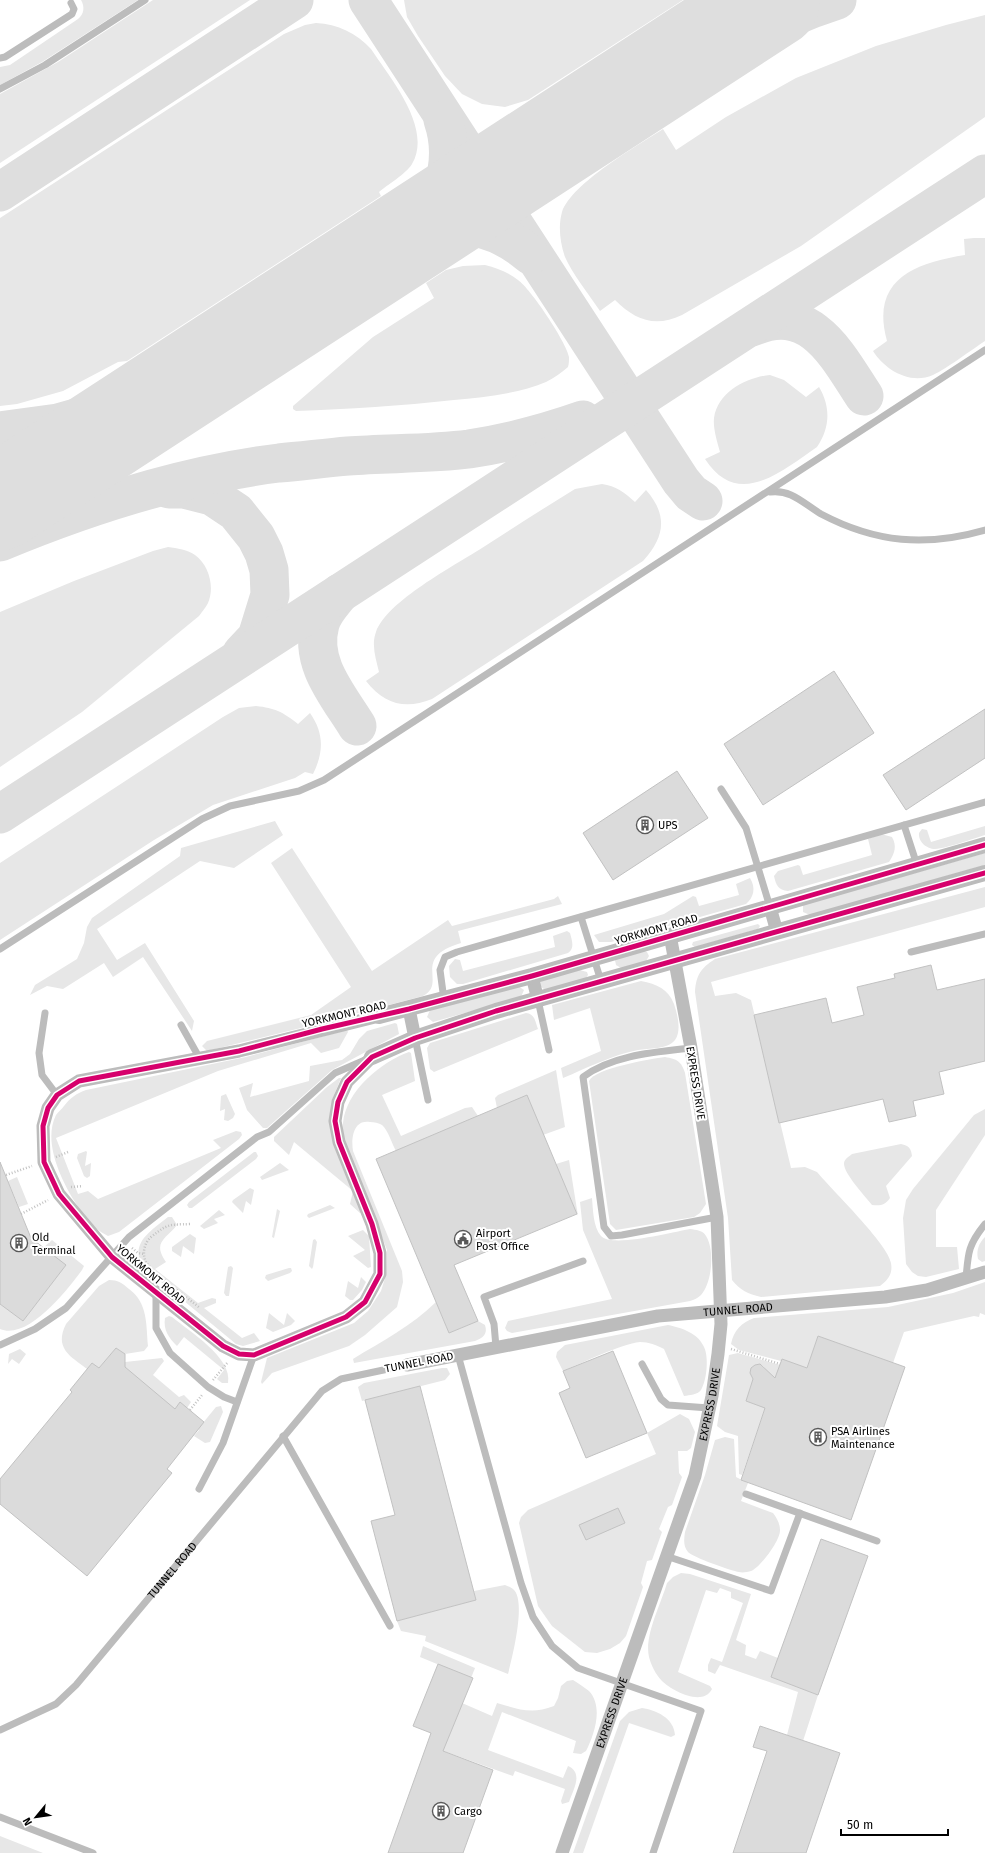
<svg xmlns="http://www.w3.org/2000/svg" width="985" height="1853" font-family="'Fira Sans',sans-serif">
<rect width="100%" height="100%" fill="#fff"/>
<!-- grass -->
<g fill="#e7e7e7" fill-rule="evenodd">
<path d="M81,0H138L42,62L0,85V67L10,65L78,19C84,14 85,7 81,0Z"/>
<polygon points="153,0 250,0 0,163 0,94 58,62"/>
<polygon points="404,0 683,0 528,100 505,107 482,104 462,94 445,76 418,36 407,17"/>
<path d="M985,15V117L801,246L682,315C655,328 635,320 615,300L600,311C589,295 572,273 565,257C560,243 558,226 562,212C572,183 637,146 663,129L676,150L726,117L796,78L876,46L946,25Z"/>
<path d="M316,23C338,24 356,33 371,49C390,78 433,128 412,164C406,174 387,185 379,192L381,196L127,361L118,362L63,391L17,404L0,406V218L284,34L305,25Z"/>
<path d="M974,238H985V341C971,350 948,368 933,375C910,385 885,370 873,351L887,341C870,280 914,263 965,255L964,239Z"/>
<path d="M485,265C497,268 508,272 518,280C530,288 567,343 569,357C569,360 569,364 568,367C562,372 554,378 546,382C518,394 484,397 454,400C401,406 349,409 296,411L293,409V406L373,337L434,298L426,283L446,270L463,266Z"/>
<path d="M770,375L784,380L806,397L819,387C831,407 830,428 817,447C782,471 738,510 705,459L720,452C717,441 713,429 714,418C718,391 748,377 770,375Z"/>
<path d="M602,484C616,486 624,492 635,502L646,490C668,515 665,537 643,561L432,699C405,710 384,704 366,681L379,672C376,659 371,645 376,632C387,601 454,566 482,548C513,528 544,508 575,489Z"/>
<path d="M168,547C177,548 188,550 195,555C209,565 215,587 208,603C206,607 202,612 199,616L82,712L0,767V612L74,581L153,551Z"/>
<path d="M256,706C275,708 283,712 298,724L310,713C324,733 324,752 313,774L305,772L295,778L213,805L154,840L0,940V863L223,717L239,708Z"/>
<polygon points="275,821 283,835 234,868 200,861 97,929 117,960 145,943 194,1021 192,1031 143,957 113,977 104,963 63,989 47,986 30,995 35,985 77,959 84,943 87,927 92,918 180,856 181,848"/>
<path d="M985,826V835C972,839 948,848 935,849C927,849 918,842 919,833L922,829L927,830L931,842Z"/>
<path d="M881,834L892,837C897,846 895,853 889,862L788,891C778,890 776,885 774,876L778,871L798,865L800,866L803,875L872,855L868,839Z"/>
<path d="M292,848L372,971L448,920L452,926L554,899L558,896L562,904L458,931L461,943C410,958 448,983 423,996L297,1029L207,1051L202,1046L207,1041L311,1015L351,987L271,863Z"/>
<polygon points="985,853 985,865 810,915 803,912 803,905"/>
<path d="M750,878C756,888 754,897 746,904L611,942H599L594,935L664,914L693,896L696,897L699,906L739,895L736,884Z"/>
<path d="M985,887V907L711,982L715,996L736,993L751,1000L791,1168L805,1167L817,1172C832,1190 888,1244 891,1263C893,1274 888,1280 880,1286L761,1297C748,1294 740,1290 732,1280L728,1218L695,992C696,975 701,968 715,959Z"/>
<polygon points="758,924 760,926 758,929 695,947 692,945 693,942"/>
<path d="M567,931L570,933C572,941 575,948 568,953L463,984H457L450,977L449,966L455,959L460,960L463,971L555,947L553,936Z"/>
<polygon points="642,950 647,952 649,956 646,961 621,968 616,965 615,960 618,957"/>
<polygon points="576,969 587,972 588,975 586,978 545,990 539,985 541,981"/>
<path d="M641,981C657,984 668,989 674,1004C677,1013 682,1031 675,1040C667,1050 649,1048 638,1050C612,1055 587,1068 563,1078L561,1068L601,1051L590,1008L554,1020L552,1005Z"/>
<polygon points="518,986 524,990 521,997 433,1022 427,1017 430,1010"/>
<path d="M526,1013C535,1014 535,1021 538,1029L434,1072L430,1069L427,1048L430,1043Z"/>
<polygon points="395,1023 397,1024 399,1034 332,1070 267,1128 263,1128 247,1110 239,1088 253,1083 250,1097 309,1081 310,1066 342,1060 350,1054 359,1039 367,1031"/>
<path d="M347,1030L348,1032L339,1048L321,1053L311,1043L218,1071L56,1138L78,1194L88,1191L98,1199L221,1148L213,1140L236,1131L241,1132L242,1135L239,1139L119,1232L108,1236C89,1226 84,1216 73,1199C60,1177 43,1141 56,1115C58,1112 62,1109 64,1106C70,1098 77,1093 86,1090L246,1057Z"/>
<path d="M409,1052L411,1053L415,1081L382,1095L401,1136L465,1108L472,1107L478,1116L396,1151C392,1144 388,1130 382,1125C379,1123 374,1122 370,1122C353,1119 351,1139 353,1151L402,1271L403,1282L397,1307L365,1335L349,1346L272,1373L262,1384L261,1382L267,1358L354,1323L368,1311L381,1291L386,1275L387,1250L343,1138C343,1133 342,1128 343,1123C346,1091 381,1062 409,1052Z"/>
<path d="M665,1057C677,1059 681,1061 685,1073L706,1204L700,1213L694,1217L616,1230L610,1224L589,1081C595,1068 651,1059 665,1057Z"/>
<polygon points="556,1070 565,1127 543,1135 497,1108 495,1098 498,1095"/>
<polygon points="339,1078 341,1078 332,1100 362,1212 360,1213 350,1204 353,1191 294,1142 289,1155 274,1141 274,1137 327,1087"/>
<polygon points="226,1094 235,1114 233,1118 228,1121 224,1120 225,1109 220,1111 221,1096"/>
<polygon points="985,1109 985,1135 936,1210 936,1247 957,1247 959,1269 926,1277 918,1276 912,1272 906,1264 903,1218 906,1200 913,1189 974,1115"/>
<path d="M901,1144C909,1146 911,1148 912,1156L886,1186L890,1198C885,1205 881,1206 872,1205C866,1197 843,1173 844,1163C845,1158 849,1157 852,1154Z"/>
<polygon points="86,1151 87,1152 85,1166 91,1163 90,1176 87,1178 84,1176 77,1158 78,1154"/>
<polygon points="254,1152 256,1152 258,1156 256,1159 192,1208 189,1208 187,1205 189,1202"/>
<polygon points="569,1160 578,1216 556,1164"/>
<polygon points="280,1163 289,1170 262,1180 260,1177"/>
<polygon points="17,1177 28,1204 19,1207 8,1181"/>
<polygon points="250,1188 254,1190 251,1205 246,1201 243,1213 232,1202 233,1200"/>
<path d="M592,1198C593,1209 593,1227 601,1236C611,1248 674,1232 690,1229C696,1230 703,1230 706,1236C715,1250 712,1283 701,1295C698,1298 694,1300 690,1301L512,1333L507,1331L505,1328L508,1321L612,1299L583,1230L580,1202Z"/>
<polygon points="330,1205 335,1208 309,1218 307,1216 308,1214"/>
<polygon points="277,1209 280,1211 274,1238 272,1237"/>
<polygon points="219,1210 225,1215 214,1219 218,1223 204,1229 200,1226"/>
<path d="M168,1217H172L177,1225C166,1239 152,1242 166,1262L155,1269L198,1303L212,1298L216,1299V1303L204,1308L242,1338L254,1333L260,1341L243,1346L236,1344L143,1267C129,1243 151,1231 168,1217Z"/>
<polygon points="363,1230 369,1236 371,1267 368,1268 353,1256 365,1250 348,1236"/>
<polygon points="190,1234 196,1238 194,1254 183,1246 181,1257 172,1251 172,1247"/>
<path d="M985,1237V1261L982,1262L978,1259C976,1250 979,1243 985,1237Z"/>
<polygon points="315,1239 317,1242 313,1267 312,1269 309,1266 313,1240"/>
<path d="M52,1240L84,1266L82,1270C68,1289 28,1341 0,1329V1304L23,1321L65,1266L43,1248Z"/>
<polygon points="231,1266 233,1268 229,1296 226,1296 224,1293 228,1267"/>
<polygon points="289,1268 291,1268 292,1271 290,1273 268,1281 265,1278 266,1275"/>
<polygon points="361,1277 366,1282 362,1290 353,1300 350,1300 345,1296 348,1281 358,1288"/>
<path d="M109,1280C118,1280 122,1283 129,1289C148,1303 146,1324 148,1346L144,1351L125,1354L116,1348L99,1368L92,1363L87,1369C70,1356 54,1348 66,1324L99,1286Z"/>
<path d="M985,1282V1315L980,1313L979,1317L974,1316L904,1332L893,1363L818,1336L807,1368L782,1359L781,1361L739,1350L731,1344C734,1330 741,1323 754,1318L888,1307L953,1293Z"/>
<path d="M436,1302L449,1333L478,1321L485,1325C488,1334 483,1338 475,1341L354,1363L353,1359C382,1341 412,1326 436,1302Z"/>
<polygon points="269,1313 284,1325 287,1313 295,1321 291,1325 273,1332 266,1328"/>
<path d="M169,1316L172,1317C189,1331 233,1358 228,1383H222L217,1379L224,1370L184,1337L177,1346C169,1338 163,1330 165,1318Z"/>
<path d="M668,1325C682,1328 698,1333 704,1347C709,1357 707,1380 701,1390C697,1395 690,1395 684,1396L664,1349C656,1345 649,1342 640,1342C621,1344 582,1363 563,1371L556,1357L557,1352L565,1345Z"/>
<polygon points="20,1349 26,1354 19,1364 12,1359 8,1364 9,1354"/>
<path d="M738,1353L780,1365L742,1475L739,1474L738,1436L725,1432L717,1426L729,1355ZM758,1364L763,1366L766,1370L754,1380C748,1374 750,1366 758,1364ZM751,1385L762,1389L757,1405L746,1401Z"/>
<polygon points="162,1358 164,1361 153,1375 179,1397 184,1395 191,1402 187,1408 180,1402 175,1409 125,1367 125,1362"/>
<polygon points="442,1368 447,1368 450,1374 445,1380 362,1401 358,1387 364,1383"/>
<polygon points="221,1406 223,1412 210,1442 205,1443 194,1436 199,1430 198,1429 216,1407"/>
<polygon points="680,1414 689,1419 695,1432 691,1448 687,1451 678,1451 679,1473 682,1477 672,1505 668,1507 659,1529 662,1532 652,1560 647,1561 641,1583 643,1587 626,1636 620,1643 610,1649 597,1653 585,1652 552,1626 538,1606 519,1523 521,1517 528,1510 656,1454 647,1433"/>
<path d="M725,1437L734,1439L736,1477L748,1483L741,1501L773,1513C777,1518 780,1524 780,1530C781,1539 760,1568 751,1571C748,1572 742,1573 739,1572C732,1571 692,1557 688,1552C683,1546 684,1539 685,1532L705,1475L715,1440Z"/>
<path d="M681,1573L690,1574L751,1594L736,1640L746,1645L745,1655L756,1659L760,1651L778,1658L772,1677L818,1695L803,1741L787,1735L798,1692L720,1665L715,1674L708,1671V1665L711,1658L722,1662L743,1603L731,1598V1592L720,1588L717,1593L706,1590L678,1672L710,1686L712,1689C703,1707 672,1691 662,1681C656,1675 651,1665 649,1657C644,1636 661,1604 667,1583L673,1577Z"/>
<path d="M505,1585C507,1586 511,1587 513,1589C527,1600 512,1658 508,1674L425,1641L426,1636L401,1631L397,1621L476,1600L474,1591Z"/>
<polygon points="423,1646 475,1668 471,1678 420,1657"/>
<path d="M573,1680C579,1684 584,1687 589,1691C604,1707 594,1735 586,1751L581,1754L573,1753L576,1741L502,1712L488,1750L563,1778L568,1766C584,1773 573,1790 569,1802L562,1804L561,1801L565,1789L515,1771L513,1776L427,1745L432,1733L448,1739L462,1703L492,1716L497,1703C519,1709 531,1715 554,1706L558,1698L561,1686L567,1681Z"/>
<path d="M642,1708C656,1710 674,1718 675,1735L671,1737L629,1723L583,1853H573L620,1721L629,1712Z"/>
<polygon points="0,1836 43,1853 0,1853"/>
</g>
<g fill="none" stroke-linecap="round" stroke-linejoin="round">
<!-- taxiway -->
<g stroke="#dedede" stroke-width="39">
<polyline points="368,0 681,481 691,493 703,501"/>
<polyline points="670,67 814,8 837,0"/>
<polyline points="0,192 294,0"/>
<path d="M401,240C410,232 421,224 428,215C448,188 454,152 443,120"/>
<path d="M400,241C411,237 422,232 432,229C467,219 504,232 530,255"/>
<path d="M752,327C811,301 837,355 864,396"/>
<polyline points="0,431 58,423 104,410 208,367"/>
<polyline points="169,489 184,489 212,496 236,512 256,537 264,553 269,570 270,595 257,637 242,653"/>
<path d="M0,542C89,505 183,475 279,463C302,461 325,458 348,456C388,453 429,454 469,449C508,443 546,433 583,420"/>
<path d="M340,593C333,602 323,612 320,624C309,663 338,695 357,726"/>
<polyline points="0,814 985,174"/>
</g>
<!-- runway -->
<polyline stroke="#dedede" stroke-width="96" points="0,502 772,0"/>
</g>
<!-- building -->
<g fill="#dbdbdb" stroke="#c2c2c2">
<polygon points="834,671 874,733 763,805 724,744"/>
<polygon points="985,709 985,758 906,810 883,775"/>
<polygon points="677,771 708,818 613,880 583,833"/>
<polygon points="931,965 937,990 985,979 985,1061 939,1072 944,1094 913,1101 916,1116 889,1122 883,1099 779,1123 754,1015 826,998 832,1023 864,1015 857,987 895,978 894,974"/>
<polygon points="527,1095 577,1214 454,1265 478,1321 449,1333 376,1159"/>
<polygon points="0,1162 31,1238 66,1265 23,1321 0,1304"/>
<polygon points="818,1336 905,1367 851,1520 741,1480 765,1408 746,1401 753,1379 750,1373 751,1368 755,1365 760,1364 775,1378 782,1359 807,1368"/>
<polygon points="116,1348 125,1354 125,1367 175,1409 180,1402 204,1422 167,1469 172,1473 87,1576 0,1504 0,1479 72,1392 70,1390 92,1363 99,1368"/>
<polygon points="613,1351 647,1433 586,1458 559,1393 570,1388 563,1371"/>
<polygon points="420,1386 476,1600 397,1621 371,1521 395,1515 365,1400"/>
<polygon points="618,1508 625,1523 586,1540 579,1525"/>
<polygon points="821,1539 868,1556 818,1695 771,1677"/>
<polygon points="438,1664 473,1678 443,1751 493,1770 463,1853 388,1853 431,1733 413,1726"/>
<polygon points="760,1726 840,1753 806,1853 733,1853 767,1751 753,1747"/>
</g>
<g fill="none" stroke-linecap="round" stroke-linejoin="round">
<!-- path -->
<g stroke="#c2c2c2" stroke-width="2.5" stroke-dasharray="1 2" stroke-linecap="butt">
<polyline points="56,1157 68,1152"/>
<polyline points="6,1175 32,1166"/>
<polyline points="71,1187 83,1186"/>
<polyline points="21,1214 48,1200"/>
<path d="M190,1224C168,1225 169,1223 151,1237C144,1243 142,1254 146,1262C153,1274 188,1298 200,1308"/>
<polyline points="132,1248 138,1253 144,1254"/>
<polyline points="731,1349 780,1364"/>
<polyline points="213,1380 228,1362"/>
<polyline points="190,1410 202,1395"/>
</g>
<!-- service -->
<g stroke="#bcbcbc" stroke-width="7">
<polyline points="0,58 5,57 72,14 74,9 71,3"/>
<polyline points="0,89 45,65 145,0"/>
<path d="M770,492C791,489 804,504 821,514C876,543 926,547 985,530"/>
<polyline points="721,789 746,828 770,907"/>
<polyline points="904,825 917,865"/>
<polyline points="581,917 601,981"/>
<polyline points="0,949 202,819 230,806 299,791 324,780 985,350"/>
<polyline points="911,952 985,934"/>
<polyline points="444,1000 440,970 445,957 457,952 985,802"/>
<polyline points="538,1000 549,1050"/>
<polyline points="45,1013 39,1053 42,1075 57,1095"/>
<polyline points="181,1025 200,1059"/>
<polyline points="415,1038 428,1100"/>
<path d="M691,1048C656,1052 612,1055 583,1077L604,1227L611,1236L622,1235L717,1217"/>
<path d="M966,1279C968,1253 968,1245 985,1224"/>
<polyline points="156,1292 156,1328 170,1353 208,1387 224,1397 237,1402"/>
<polyline points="0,1345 35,1329 66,1308 129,1237 257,1137 269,1132 335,1073 365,1060"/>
<polyline points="496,1347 494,1324 484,1297 583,1261"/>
<polyline points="458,1355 521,1583 533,1617 552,1646 578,1668 701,1711 653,1853"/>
<polyline points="642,1364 661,1399 668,1405 709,1408"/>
<polyline points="283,1436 390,1626"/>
<polyline points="199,1489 223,1443 254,1355"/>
<polyline points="746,1494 877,1541"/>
<polyline points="666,1556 771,1591 800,1513"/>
<path id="s1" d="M0,1730L56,1704L76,1685L322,1391L341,1379L407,1365"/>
<polyline points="0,1817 93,1853"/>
</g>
<!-- minor -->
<g stroke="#bcbcbc" stroke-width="13">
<polyline points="770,907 777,932"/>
<polyline points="532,976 538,1000"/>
<polyline points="409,1009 415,1038"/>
<polyline points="372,1057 347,1082 338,1102 335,1121 339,1142 372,1224 380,1253 380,1274 365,1302 346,1317 254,1355 239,1354 223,1346 112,1257 59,1194 44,1162 43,1126 48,1108 57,1095 79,1081 239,1051 379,1016"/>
<path id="s2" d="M407,1365L658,1316L885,1297L927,1290L985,1272"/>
<path id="s3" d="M562,1853L695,1476L712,1396L718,1354L721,1324L717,1217L691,1048L670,935"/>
</g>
<!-- tertiary -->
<g stroke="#bcbcbc" stroke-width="16">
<polyline points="379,1016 532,976 985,845"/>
<polyline points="372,1057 415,1038 496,1011 985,873"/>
</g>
<!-- cycleway casing -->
<g stroke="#fff" stroke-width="8">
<polyline id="cycleway" points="985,845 532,976 409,1009 322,1029 239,1051 79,1081 57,1095 48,1108 43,1126 44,1162 59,1194 112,1257 223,1346 239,1354 254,1355 346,1317 365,1302 380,1274 380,1253 372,1224 339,1142 335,1121 338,1102 347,1082 372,1057 415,1038 496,1011 985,873"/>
</g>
<!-- cycleway -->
<use href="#cycleway" stroke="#d6006c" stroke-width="5"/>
</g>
<!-- icons -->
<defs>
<g id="building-ring" transform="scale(0.9)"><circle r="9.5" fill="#fff" stroke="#595959" stroke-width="1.5"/><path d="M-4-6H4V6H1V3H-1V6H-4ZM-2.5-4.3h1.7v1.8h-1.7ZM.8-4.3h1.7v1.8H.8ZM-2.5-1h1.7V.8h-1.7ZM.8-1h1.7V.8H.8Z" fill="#595959"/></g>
<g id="civic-ring" transform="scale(0.9)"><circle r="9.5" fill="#fff" stroke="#595959" stroke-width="1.5"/><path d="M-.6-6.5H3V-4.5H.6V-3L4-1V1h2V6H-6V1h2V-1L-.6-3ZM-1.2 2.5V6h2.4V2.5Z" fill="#595959"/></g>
</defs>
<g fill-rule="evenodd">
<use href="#building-ring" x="645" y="825"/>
<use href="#civic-ring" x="463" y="1239"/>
<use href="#building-ring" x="19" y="1243"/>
<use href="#building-ring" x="818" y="1437"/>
<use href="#building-ring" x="441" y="1811"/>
</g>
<g text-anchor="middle" stroke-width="4" stroke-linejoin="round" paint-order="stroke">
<!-- poi labels -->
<g font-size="11" fill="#000" stroke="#fff" text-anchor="start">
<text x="658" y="829">UPS</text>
<text x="476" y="1237">Airport<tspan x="476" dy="13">Post Office</tspan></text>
<text x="32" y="1241">Old<tspan x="32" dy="13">Terminal</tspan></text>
<text x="831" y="1435">PSA Airlines<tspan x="831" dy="13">Maintenance</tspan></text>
<text x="454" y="1815">Cargo</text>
</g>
<!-- street labels -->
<g font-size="11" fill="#000" stroke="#fff">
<text transform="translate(656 929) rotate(-16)" y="4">YORKMONT ROAD</text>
<text transform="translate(344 1014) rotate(-13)" y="4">YORKMONT ROAD</text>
<text transform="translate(696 1083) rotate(81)" y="4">EXPRESS DRIVE</text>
<text transform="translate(151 1274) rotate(40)" y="4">YORKMONT ROAD</text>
<text dy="4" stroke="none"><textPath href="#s2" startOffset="336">TUNNEL ROAD</textPath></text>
<text transform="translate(419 1362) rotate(-11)" y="4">TUNNEL ROAD</text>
<text dy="4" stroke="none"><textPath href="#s3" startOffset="473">EXPRESS DRIVE</textPath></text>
<text dy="4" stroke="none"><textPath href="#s1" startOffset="239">TUNNEL ROAD</textPath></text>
<text dy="4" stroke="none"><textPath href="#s3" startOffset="149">EXPRESS DRIVE</textPath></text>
</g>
</g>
<!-- north arrow -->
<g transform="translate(36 1817) rotate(241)" stroke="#ffffff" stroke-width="3" paint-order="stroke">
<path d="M0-3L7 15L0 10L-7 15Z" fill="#000000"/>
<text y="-6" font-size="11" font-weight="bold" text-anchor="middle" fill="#000000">N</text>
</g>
<!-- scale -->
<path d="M841 1829v6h107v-6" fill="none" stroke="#000000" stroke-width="2"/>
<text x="847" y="1829" font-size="12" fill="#000000" stroke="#ffffff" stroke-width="3" paint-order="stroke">50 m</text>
</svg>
